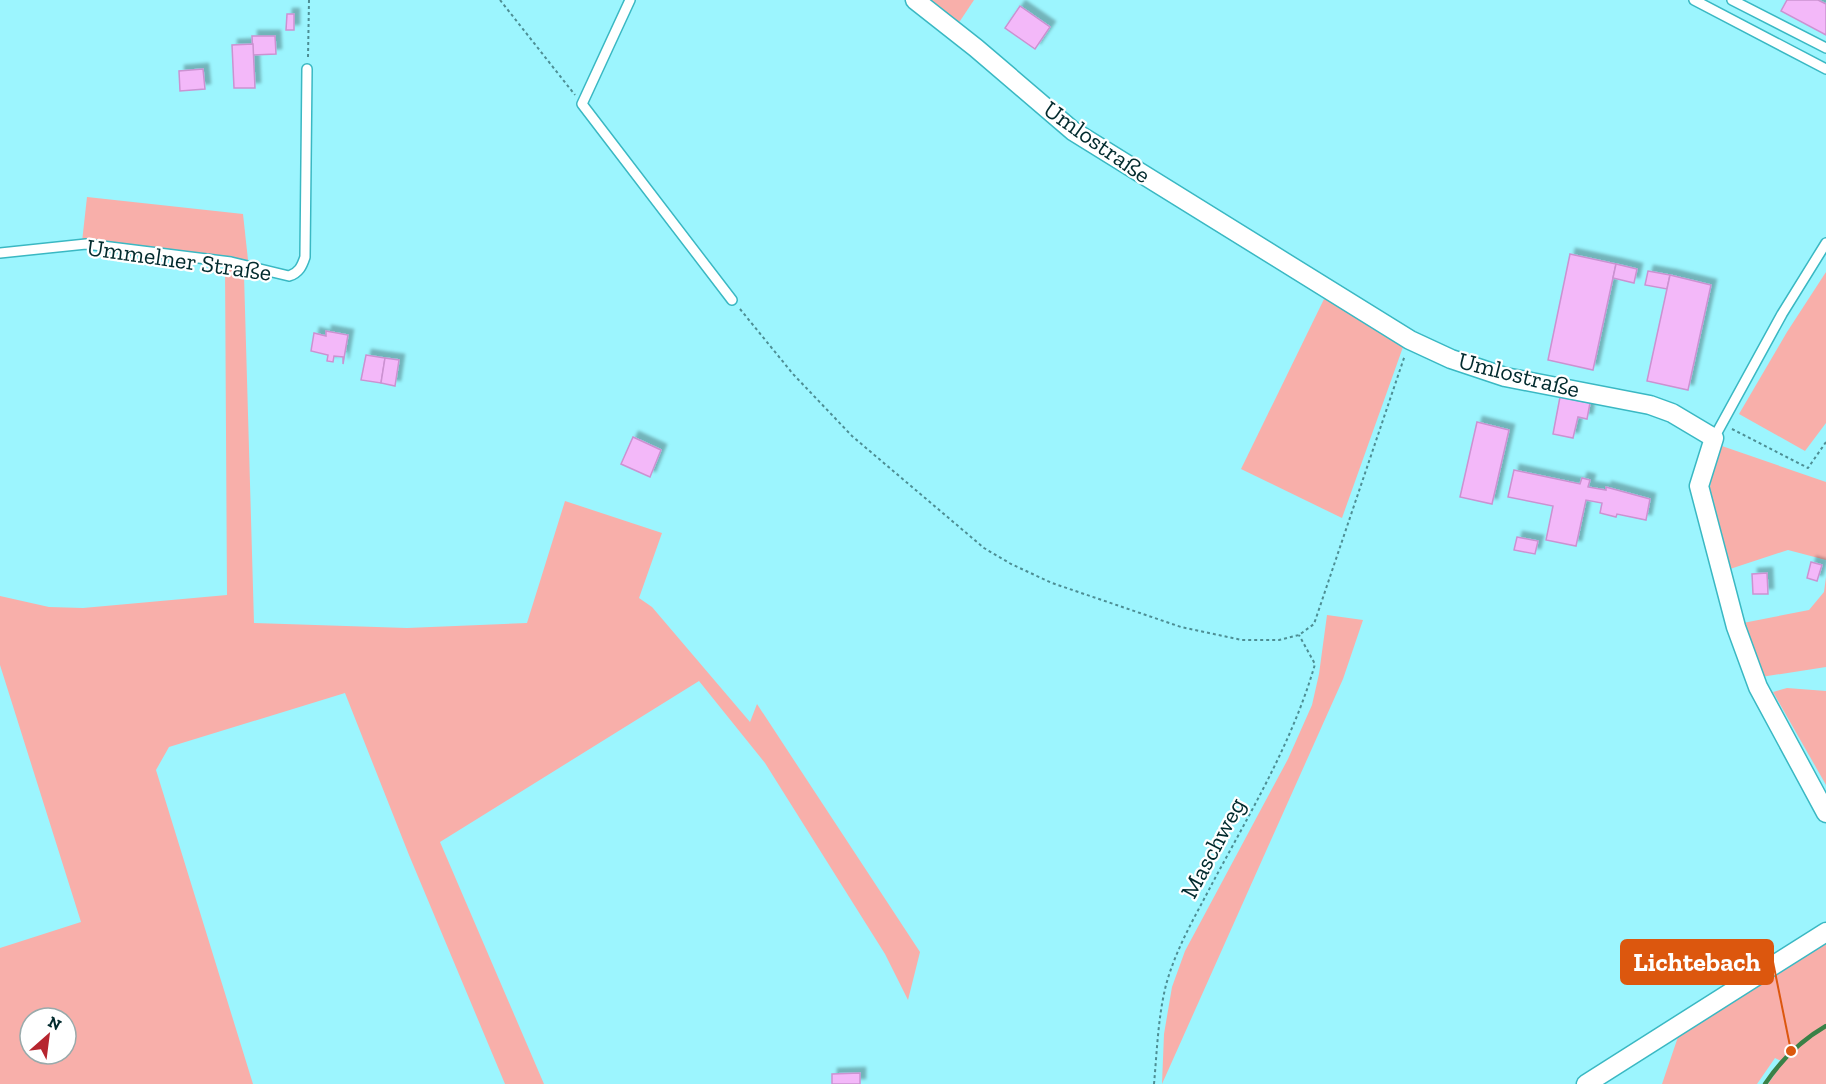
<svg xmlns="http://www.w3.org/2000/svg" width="1826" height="1084" font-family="'Zilla Slab',serif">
<defs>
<filter id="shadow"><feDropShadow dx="5.5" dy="-5.5" stdDeviation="1.5" flood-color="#0004"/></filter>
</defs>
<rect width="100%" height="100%" fill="#9cf5fe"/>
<!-- green -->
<g fill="#f8afaa" fill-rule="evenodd">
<polygon points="927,0 974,0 958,24"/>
<polygon points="87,197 243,214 248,260 82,242"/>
<path d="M225,266L244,275L254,623L407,628L527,623L565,501L662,533L639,598L652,607L750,722L757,704L920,952L908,1000L885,954L765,763L699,681L440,842L544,1084H505L409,855L345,693L169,747L156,770L253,1084H0V948L81,922L0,665V596L49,607L83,608L227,595ZM30,1018H66V1054H30Z"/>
<polygon points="1826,272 1826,423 1805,451 1739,414 1787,332"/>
<polygon points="1326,295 1400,339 1403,347 1342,518 1241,469"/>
<polygon points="1719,445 1826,482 1826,560 1788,550 1730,569 1708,496"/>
<polygon points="1826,577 1826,667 1761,677 1743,623 1809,610 1824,592"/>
<polygon points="1327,615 1363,620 1343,679 1162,1084 1164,1034 1172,987 1185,951 1288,759 1312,705 1319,674"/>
<polygon points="1787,688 1826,691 1826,785 1773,692"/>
<polygon points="1826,938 1826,1084 1768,1084 1783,1062 1775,1058 1757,1084 1662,1084 1679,1034"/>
</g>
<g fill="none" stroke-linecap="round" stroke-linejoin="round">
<!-- stream -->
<path stroke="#3a8147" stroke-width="4.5" d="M1765,1084C1781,1060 1800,1041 1826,1026"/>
</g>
<!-- building -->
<g fill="#f3b8f9" stroke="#cb92d1" stroke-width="1.5" filter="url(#shadow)">
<polygon points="1787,0 1818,0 1826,4 1826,35 1781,11"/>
<polygon points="1020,6 1050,27 1035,49 1005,28"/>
<polygon points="287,14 294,14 294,30 286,30"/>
<polygon points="252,36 275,36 276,54 253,55"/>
<polygon points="253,44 255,88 234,88 232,45"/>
<polygon points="203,69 205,89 180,91 179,71"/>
<polygon points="1570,254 1616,264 1593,370 1548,360"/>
<polygon points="1616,264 1637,269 1634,283 1613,278"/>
<polygon points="1648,271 1670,275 1667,289 1645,285"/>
<polygon points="1670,275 1711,285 1688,390 1647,381"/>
<polygon points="326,331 348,335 343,364 343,357 334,356 333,362 327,361 328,355 311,351 314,333 326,336"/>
<polygon points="366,355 385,358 381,383 361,380"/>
<polygon points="385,358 399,360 395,386 381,383"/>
<polygon points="1560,397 1590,403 1587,419 1578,417 1573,438 1553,434"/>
<polygon points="1477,422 1509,430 1492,504 1460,497"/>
<polygon points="633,437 661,450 650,477 621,464"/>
<polygon points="1514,470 1580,484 1582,478 1590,480 1588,487 1606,490 1606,487 1650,499 1646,520 1617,514 1616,517 1600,513 1602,503 1586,500 1576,546 1546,540 1553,506 1508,497"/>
<polygon points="1517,537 1538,541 1535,554 1514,550"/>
<polygon points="1811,562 1822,565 1817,581 1807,578"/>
<polygon points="1767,573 1768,594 1753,594 1752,574"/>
<polygon points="860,1073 860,1084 832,1084 832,1074"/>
</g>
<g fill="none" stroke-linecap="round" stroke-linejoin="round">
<!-- lane casing -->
<g stroke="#3ab8c3" stroke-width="12">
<g id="lane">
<polyline points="630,0 582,104 732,300"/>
<polyline points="1694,0 1826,69"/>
<polyline points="1732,0 1826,48"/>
<path d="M0,253L86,244L231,262L289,276C299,273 302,266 305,257L307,69"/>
<polyline points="1714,438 1782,314 1826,243"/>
</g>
</g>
<!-- street casing -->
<g stroke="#3ab8c3" stroke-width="21">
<g id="street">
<polyline points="915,0 976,48 1073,131 1410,340 1451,359 1505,377 1650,405 1672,413 1714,438 1699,486 1736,627 1758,687 1826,813"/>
<polyline points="1586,1084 1826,932"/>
</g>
</g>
<!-- path -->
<g stroke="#4d8e94" stroke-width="2" stroke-dasharray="3 3" stroke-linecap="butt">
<polyline points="500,0 575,95"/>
<polyline points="308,57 309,0"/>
<polyline points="740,309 793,374 852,436 984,548 1011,564 1052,583 1181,627 1242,640 1279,640 1299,635 1314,624 1405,355"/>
<polyline points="1732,429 1808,468 1826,442"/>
<path d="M1154,1084C1157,1051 1158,1017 1166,985C1176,948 1196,915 1213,882C1251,811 1293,741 1315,664L1299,635"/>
</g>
<!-- lane -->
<use href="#lane" stroke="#fff" stroke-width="9"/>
<!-- street -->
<use href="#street" stroke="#fff" stroke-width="18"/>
</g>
<g text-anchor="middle" stroke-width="4.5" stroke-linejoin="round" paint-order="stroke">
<!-- street labels -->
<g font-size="24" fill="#012a2d" stroke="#fff">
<text transform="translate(1097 142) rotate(35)" y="8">Umlostraße</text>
<text transform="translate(179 260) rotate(8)" y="8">Ummelner Straße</text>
<text transform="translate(1519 375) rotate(14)" y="8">Umlostraße</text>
<text transform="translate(1213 848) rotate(-62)" y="8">Maschweg</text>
</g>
</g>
<!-- callouts -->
<path fill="none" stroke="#dc570e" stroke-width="2" d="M1791 1051L1773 962"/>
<circle fill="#dc570e" stroke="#fff" stroke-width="2" cx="1791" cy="1051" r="6"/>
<rect fill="#dc570e" stroke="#dc570e" stroke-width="2" x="1621" y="940" width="152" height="44" rx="6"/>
<g font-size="26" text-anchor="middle" font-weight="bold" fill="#fff">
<text x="1697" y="971">Lichtebach</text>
</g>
<!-- north arrow -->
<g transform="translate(48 1036) rotate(28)"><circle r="28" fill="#ffffff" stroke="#99aaab" stroke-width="1.5"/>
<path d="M0-4.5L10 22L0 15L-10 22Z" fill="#b6252f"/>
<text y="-9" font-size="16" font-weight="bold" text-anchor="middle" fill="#012a2d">N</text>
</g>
</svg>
